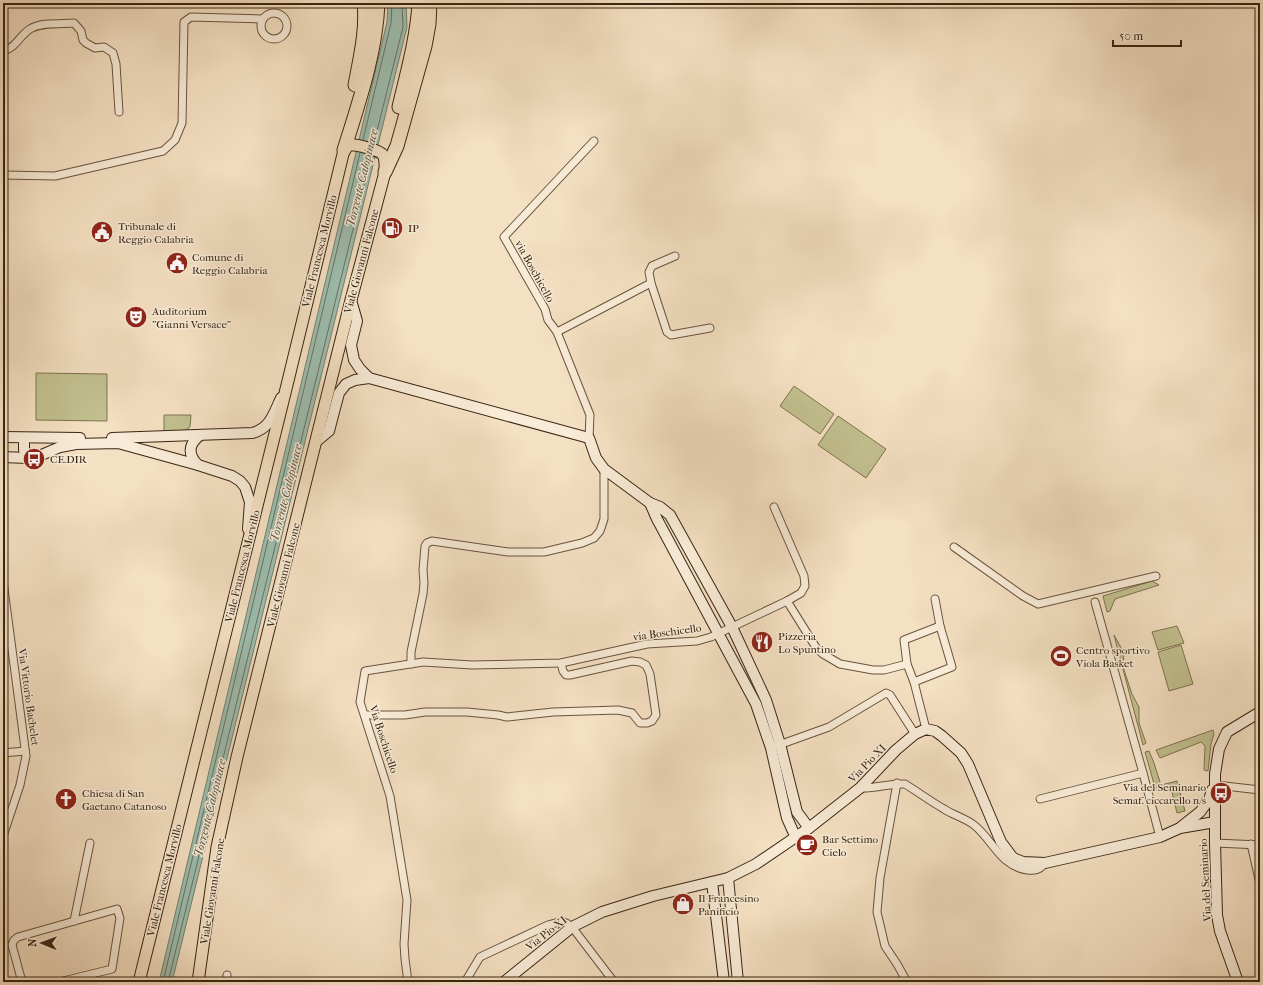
<svg xmlns="http://www.w3.org/2000/svg" width="1263" height="985" font-family="'IM FELL French Canon',serif">
<rect width="100%" height="100%" fill="#f4e0c2"/>
<filter id="stains"><feTurbulence type="fractalNoise" baseFrequency=".005" numOctaves="4"/><feColorMatrix values="0 0 0 0 .2 0 0 0 0 .09 0 0 0 0 .02 0 0 0 .5 -.17"/></filter>
<radialGradient id="worn" r=".72"><stop offset=".6" stop-color="#630" stop-opacity="0"/><stop offset="1" stop-color="#630" stop-opacity=".3"/></radialGradient>
<!-- green -->
<g fill="#c2c08f" stroke="#7e7250">
<polygon points="36,373 107,374 107,421 36,420"/>
<polygon points="794,386 834,414 820,434 780,406"/>
<polygon points="164,415 191,415 190,427 183,432 164,432"/>
<polygon points="838,416 886,449 866,478 818,445"/>
<polygon points="1152,581 1159,585 1115,599 1110,611 1107,612 1103,596"/>
<polygon points="1177,626 1184,643 1158,650 1152,632"/>
<polygon points="1114,635 1124,653 1123,667 1132,694 1139,707 1139,723 1146,743 1143,745"/>
<polygon points="1181,645 1193,684 1169,691 1158,652"/>
<polygon points="1213,730 1214,734 1211,744 1208,771 1204,770 1205,746 1201,742 1160,758 1156,750"/>
<polygon points="1149,751 1154,763 1161,785 1177,781 1185,811 1177,813 1171,788 1156,791 1145,752"/>
</g>
<!-- water -->
<polygon fill="#9cbdaf" stroke="#758070" points="388,3 406,3 407,27 172,982 159,982 387,22"/>
<g fill="none" stroke-linecap="round" stroke-linejoin="round">
<!-- shore -->
<g stroke="#6b7160" stroke-width="1">
<polyline points="363,140 391,23 392,3"/>
<polyline points="374,143 403,27 402,3"/>
<polyline points="163,982 360,153"/>
<polyline points="168,982 371,156"/>
</g>
<!-- street casing -->
<g stroke="#68543e" stroke-width="9">
<g id="street">
<circle cx="274" cy="26" r="13"/>
<path d="M3,51C16,48 19,36 30,29C41,22 61,24 74,23L81,31L83,40L86,43L95,48L104,47L113,53L116,64L119,112"/>
<polyline points="3,175 55,176 163,151 175,140 182,123 184,22 191,17 262,19"/>
<polyline points="675,256 652,266 649,272 651,283 667,332 671,335 710,328"/>
<polyline points="557,332 651,283"/>
<polyline points="589,438 590,415 557,332 548,320 545,309 504,237 594,141"/>
<polyline points="954,547 1023,596 1038,604 1156,576"/>
<polyline points="3,581 26,756 20,785 3,836"/>
<polyline points="787,601 817,649 823,654 840,664 873,670 884,670 907,664"/>
<polyline points="1095,602 1143,773 1160,837"/>
<polyline points="411,664 411,652 423,594 424,583 423,570 425,546 427,543 432,541 508,552 544,552 582,543 594,538 600,531 604,519 604,469"/>
<polyline points="914,682 952,667 940,626 935,599"/>
<polyline points="365,715 405,715 425,712 467,712 498,715 507,717 553,712 618,710 632,713 640,723 647,723 652,721 656,715 650,674 646,665 640,662 632,661 570,675 566,675 563,671 561,663"/>
<polyline points="926,729 914,682 907,664 904,640 940,626"/>
<polyline points="776,746 829,727 886,693 890,695 915,734"/>
<polyline points="3,753 25,751"/>
<polyline points="897,783 880,878 877,912 885,946 897,964 907,982"/>
<polyline points="1216,785 1260,790"/>
<path d="M860,788C875,789 889,783 905,784C918,792 930,801 944,809C953,815 965,818 974,825C993,840 1000,866 1027,870C1035,871 1040,870 1045,863"/>
<polyline points="1040,799 1143,773"/>
<polyline points="1215,843 1260,845"/>
<polyline points="1251,844 1260,884"/>
<polyline points="74,921 90,843"/>
<polyline points="22,982 12,945 14,940 18,937 117,909 120,918 112,969 59,982"/>
<polyline points="226,982 227,975"/>
<polyline points="408,982 405,959 404,944 407,900 390,796 360,702 365,671 423,662 472,665 561,663 647,644 697,641 711,637 787,601 801,593 805,586 804,576 774,507"/>
<path d="M465,982L480,957L548,925C559,922 563,919 572,927L614,982"/>
</g>
</g>
<!-- secondary casing -->
<g stroke="#3a2512" stroke-width="12">
<g id="secondary">
<polyline points="351,300 357,321 351,345 354,360 360,369 369,378"/>
<polyline points="3,437 80,438"/>
<polyline points="24,438 24,450 27,458"/>
<path d="M112,438L252,433C270,429 274,413 281,398"/>
<polyline points="317,441 329,431 339,393 346,384 355,380 369,378 589,438 596,458 604,469 650,503 660,507 670,515 732,627 766,700 780,744 797,812 809,828"/>
<polyline points="3,457 27,458 39,456 60,447 76,444 118,443 198,465 232,476 240,481 245,487 250,502 248,529"/>
<path d="M198,465C188,455 188,445 199,436"/>
<polyline points="650,503 657,519 756,704 771,748 787,818 796,838"/>
<polyline points="1181,827 1200,812 1209,800 1212,790"/>
<polyline points="728,878 738,982"/>
<polyline points="712,882 724,982"/>
<polyline points="504,982 572,927 602,912 653,896 728,878 756,864 809,828 860,788 896,750 915,734 926,729 935,731 942,736 961,753 968,764 1001,842 1013,858 1023,862 1045,863 1160,837 1180,828 1215,822"/>
<polyline points="1238,982 1220,931 1217,915 1215,843 1215,774 1219,749 1227,732 1260,712"/>
</g>
</g>
<!-- primary casing -->
<g stroke="#3a2512" stroke-width="13">
<path id="primary" d="M139,982L287,385L344,150L349,145C355,144 380,150 383,155C386,160 385,167 385,172L351,300L237,757L217,847L198,982"/>
</g>
<!-- highway casing -->
<g stroke="#3a2512" stroke-width="15">
<g id="highway">
<path d="M355,85C360,58 367,30 364,3"/>
<path d="M399,107C407,73 417,38 419,3"/>
<path d="M344,150C359,102 376,53 378,3"/>
<polyline points="385,172 397,146 425,46 429,24 430,3"/>
</g>
</g>
<!-- street -->
<use href="#street" stroke="#f8ebd7" stroke-width="7"/>
<!-- secondary -->
<use href="#secondary" stroke="#f8ebd7" stroke-width="10"/>
<!-- primary -->
<use href="#primary" stroke="#f4e0c2" stroke-width="11"/>
<!-- highway -->
<use href="#highway" stroke="#f4e0c2" stroke-width="13"/>
</g>
<!-- icons -->
<defs>
<g id="fuel-disc" transform="scale(1.15)"><circle r="9.5" fill="#8f2418" stroke="#f8ebd7"/><path d="M-5.5-6h7V0h2V4h1.3V-2.5L3-4.5l.8-.8L6-3V5H2.5V1h-1V6h-7ZM-4.2-4.7v3.2H.2V-4.7Z" fill="#fff"/></g>
<g id="civic-disc" transform="scale(1.15)"><circle r="9.5" fill="#8f2418" stroke="#f8ebd7"/><path d="M-.6-6.5H3V-4.5H.6V-3L4-1V1h2V6H-6V1h2V-1L-.6-3ZM-1.2 2.5V6h2.4V2.5Z" fill="#fff"/></g>
<g id="theatre-disc" transform="scale(1.15)"><circle r="9.5" fill="#8f2418" stroke="#f8ebd7"/><path d="M-5-5.5Q0-4 5-5.5V0Q5 5 0 6Q-5 5-5 0ZM-3.3-2.5H-1v1.5H-3.3ZM1-2.5H3.3v1.5H1ZM-2.8 1Q0 5.5 2.8 1Z" fill="#fff"/></g>
<g id="bus-disc" transform="scale(1.15)"><circle r="9.5" fill="#8f2418" stroke="#f8ebd7"/><path d="M-5-6H5V4H4V6H2V4H-2V6H-4V4H-5ZM-3.5-4V0h7V-4ZM-3.5 1.2v1.5H-2V1.2ZM2 1.2v1.5H3.5V1.2Z" fill="#fff"/></g>
<g id="restaurant-disc" transform="scale(1.15)"><circle r="9.5" fill="#8f2418" stroke="#f8ebd7"/><path d="M-5-6h1v4h1v-4h1v4h1v-4h1v5L-1.5 .5V6h-2V.5L-5-1ZM5-6V6H3V1.5H1.5Q1.5-4 5-6Z" fill="#fff"/></g>
<g id="stadium-disc" transform="scale(1.15)"><circle r="9.5" fill="#8f2418" stroke="#f8ebd7"/><path d="M0-5a6.5 5 0 1 0 0 10a6.5 5 0 1 0 0-10ZM-3.5-1.8h7v3.6h-7Z" fill="#fff"/></g>
<g id="church-disc" transform="scale(1.15)"><circle r="9.5" fill="#8f2418" stroke="#f8ebd7"/><path d="M-1.2-6h2.4v3.5h3.3v2.4h-3.3V6h-2.4V-.1h-3.3v-2.4h3.3Z" fill="#fff"/></g>
<g id="cafe-disc" transform="scale(1.15)"><circle r="9.5" fill="#8f2418" stroke="#f8ebd7"/><path d="M-5.5-4.5H6V0H3Q3 3.5 0 3.5H-2.5Q-5.5 3.5-5.5 0ZM3-3.2v2h1.7v-2ZM-6 4.5H4V6H-6Z" fill="#fff"/></g>
<g id="shop-disc" transform="scale(1.15)"><circle r="9.5" fill="#8f2418" stroke="#f8ebd7"/><path d="M-5-2.5h2.3a2.7 3.5 0 0 1 5.4 0H5L5.5 6h-11ZM-1.5-2.5h3a1.5 2.3 0 0 0-3 0Z" fill="#fff"/></g>
</defs>
<g fill-rule="evenodd">
<use href="#fuel-disc" x="392" y="228"/>
<use href="#civic-disc" x="102" y="232"/>
<use href="#civic-disc" x="177" y="263"/>
<use href="#theatre-disc" x="136" y="317"/>
<use href="#bus-disc" x="34" y="459"/>
<use href="#restaurant-disc" x="762" y="642"/>
<use href="#stadium-disc" x="1061" y="656"/>
<use href="#bus-disc" x="1221" y="793"/>
<use href="#church-disc" x="66" y="799"/>
<use href="#cafe-disc" x="807" y="845"/>
<use href="#shop-disc" x="683" y="904"/>
</g>
<g text-anchor="middle" stroke-width="3" stroke-linejoin="round" paint-order="stroke">
<!-- poi labels -->
<g font-size="11" fill="#3a2512" stroke="#f8ebd7" text-anchor="start">
<text x="118" y="230">Tribunale di<tspan x="118" dy="13">Reggio Calabria</tspan></text>
<text x="408" y="232">IP</text>
<text x="192" y="261">Comune di<tspan x="192" dy="13">Reggio Calabria</tspan></text>
<text x="152" y="315">Auditorium<tspan x="152" dy="13">"Gianni Versace"</tspan></text>
<text x="50" y="463">CE.DIR</text>
<text x="778" y="640">Pizzeria<tspan x="778" dy="13">Lo Spuntino</tspan></text>
<text x="1076" y="654">Centro sportivo<tspan x="1076" dy="13">Viola Basket</tspan></text>
<text x="1206" y="791" text-anchor="end">Via del Seminario<tspan x="1206" dy="13">Semaf. ciccarello n/s</tspan></text>
<text x="82" y="797">Chiesa di San<tspan x="82" dy="13">Gaetano Catanoso</tspan></text>
<text x="822" y="843">Bar Settimo<tspan x="822" dy="13">Cielo</tspan></text>
<text x="698" y="902">Il Francesino<tspan x="698" dy="13">Panificio</tspan></text>
</g>
<!-- street labels -->
<g font-size="11" fill="#3a2512" stroke="#f8ebd7">
<text transform="translate(319 251) rotate(-76)" y="4">Viale Francesca Morvillo</text>
<text transform="translate(361 261) rotate(-75)" y="4">Viale Giovanni Falcone</text>
<text transform="translate(535 271) rotate(61)" y="4">via Boschicello</text>
<text transform="translate(242 566) rotate(-76)" y="4">Viale Francesca Morvillo</text>
<text transform="translate(283 575) rotate(-76)" y="4">Viale Giovanni Falcone</text>
<text transform="translate(667 632) rotate(-8)" y="4">via Boschicello</text>
<text transform="translate(29 697) rotate(82)" y="4">Via Vittorio Bachelet</text>
<text transform="translate(384 739) rotate(72)" y="4">Via Boschicello</text>
<text transform="translate(867 763) rotate(-46)" y="4">Via Pio XI</text>
<text transform="translate(164 880) rotate(-76)" y="4">Viale Francesca Morvillo</text>
<text transform="translate(1205 880) rotate(-93)" y="4">Via del Seminario</text>
<text transform="translate(212 891) rotate(-81)" y="4">Viale Giovanni Falcone</text>
<text transform="translate(546 933) rotate(-38)" y="4">Via Pio XI</text>
</g>
<!-- water labels -->
<g font-size="12" font-style="italic" fill="#575341" stroke="#f8ebd7">
<text transform="translate(362 178) rotate(-76)" y="4">Torrente Calopinace</text>
<text transform="translate(286 493) rotate(-76)" y="4">Torrente Calopinace</text>
<text transform="translate(210 808) rotate(-76)" y="4">Torrente Calopinace</text>
</g>
</g>
<!-- margin -->
<rect width="1263" height="985" fill="none" stroke="#f4e0c2" stroke-width="16"/>
<rect x="4" y="4" width="1255" height="977" fill="none" stroke="#3a2512" stroke-width="2"/>
<rect x="8" y="8" width="1247" height="969" fill="none" stroke="#3a2512"/>
<!-- north arrow -->
<g transform="translate(42 943) rotate(271)" stroke="#f8ebd7" stroke-width="3" paint-order="stroke">
<path d="M0-3L7 15L0 10L-7 15Z" fill="#3a2512"/>
<text y="-6" font-size="11" font-weight="bold" text-anchor="middle" fill="#3a2512">N</text>
</g>
<!-- scale -->
<path d="M1113 40v6h68v-6" fill="none" stroke="#3a2512" stroke-width="2"/>
<text x="1119" y="40" font-size="12" fill="#3a2512" stroke="#f8ebd7" stroke-width="3" paint-order="stroke">50 m</text>
<rect width="100%" height="100%" filter="url(#stains)"/>
<rect width="100%" height="100%" fill="url(#worn)"/>
</svg>
